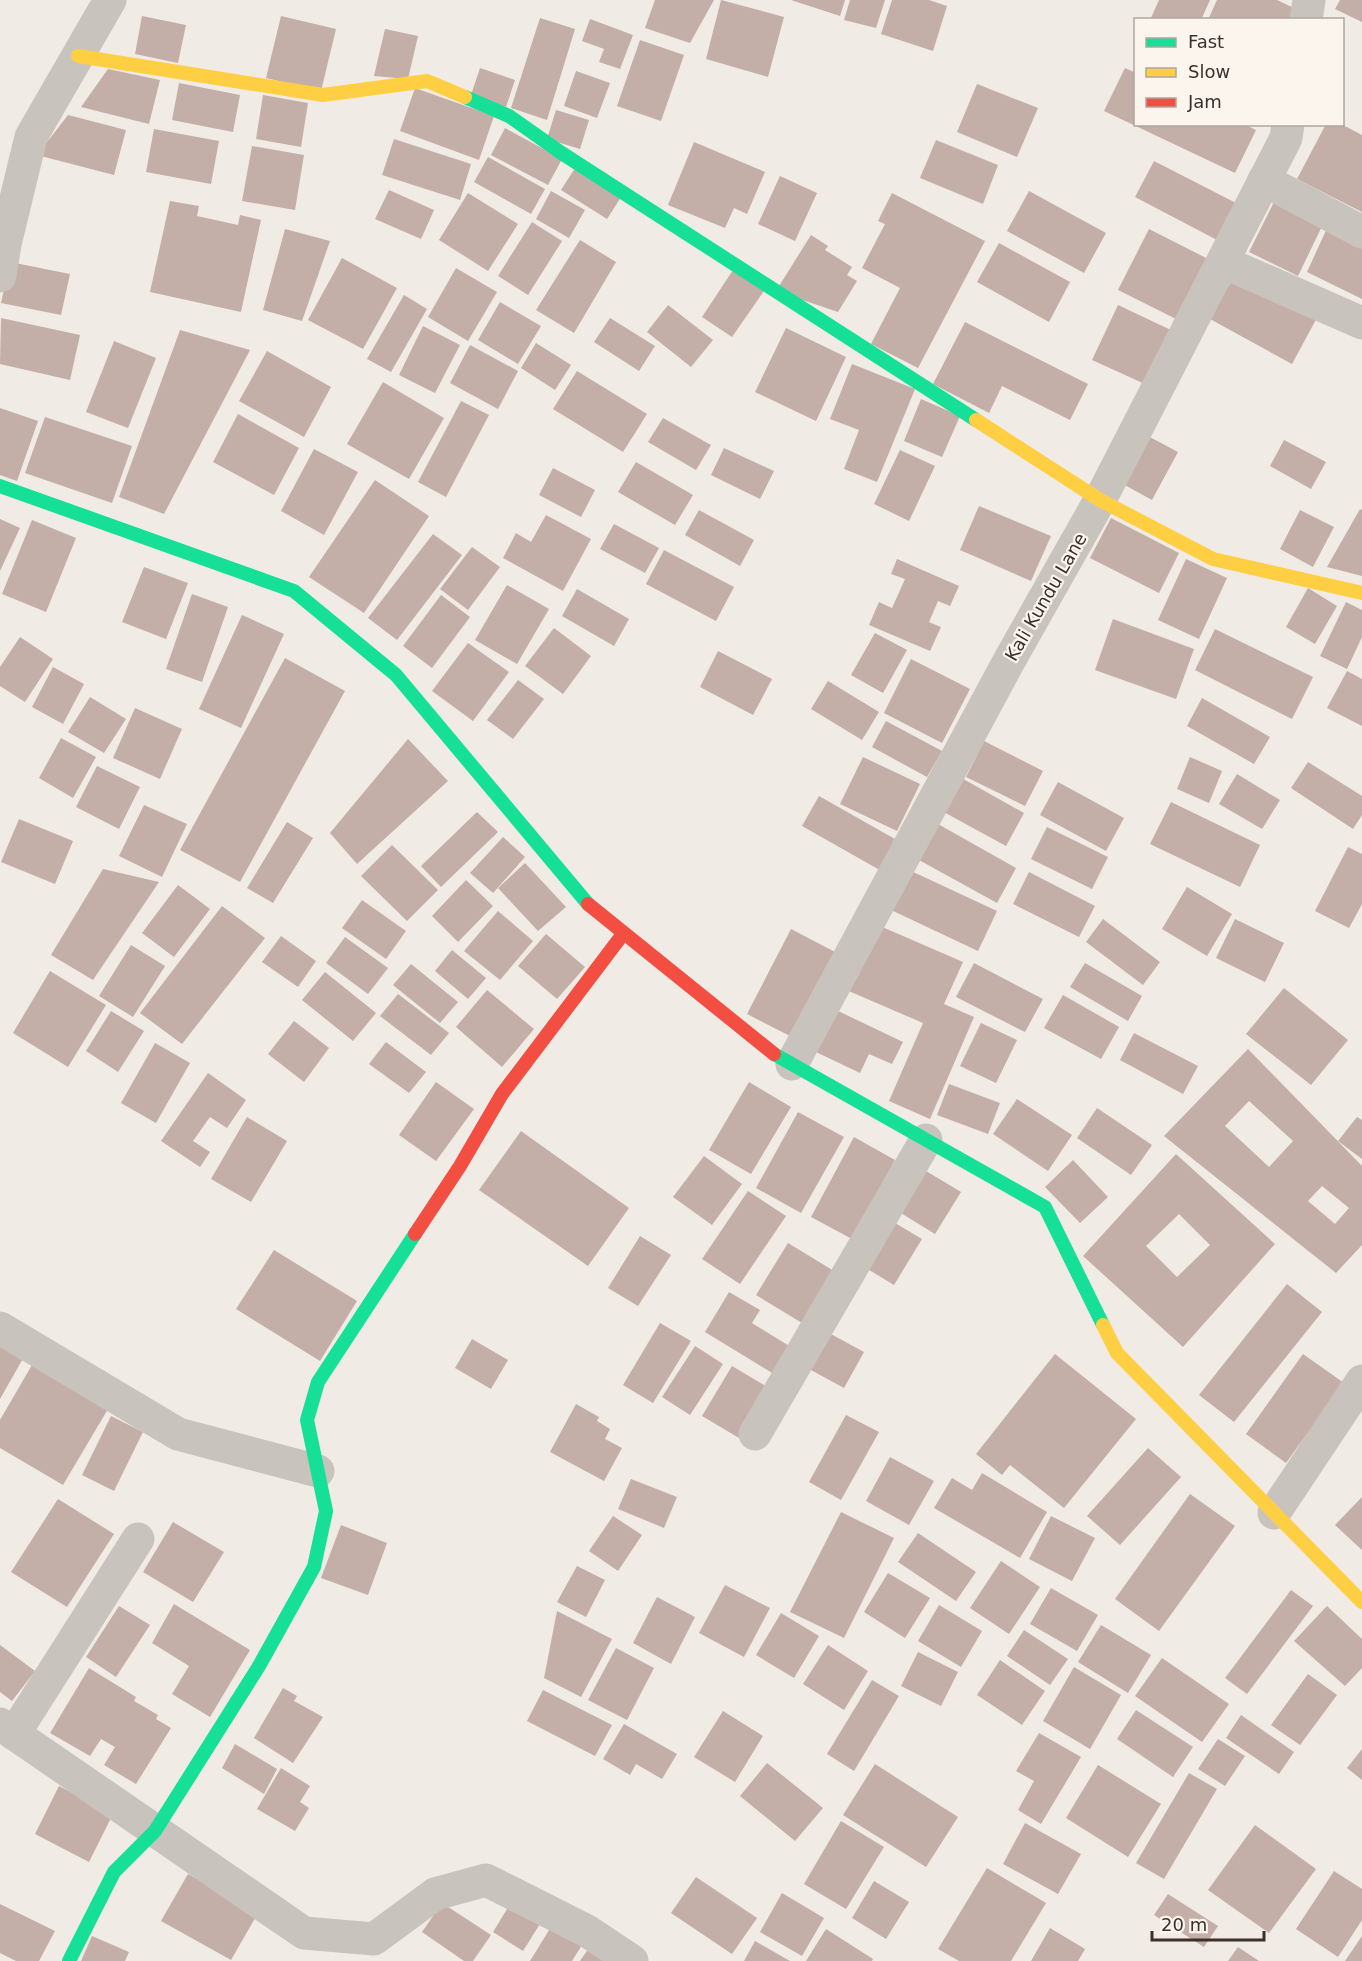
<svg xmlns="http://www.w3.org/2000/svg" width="1362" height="1961" font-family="'DejaVu Sans',sans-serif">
<rect width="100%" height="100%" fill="#f0ebe5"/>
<!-- building -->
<g fill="#c3afa7" fill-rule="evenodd">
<polygon points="655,0 714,0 690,43 645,28"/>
<polygon points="721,0 784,17 768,77 706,59"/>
<polygon points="791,0 845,0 840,16"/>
<polygon points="850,0 885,0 876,28 844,20"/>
<polygon points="892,0 929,0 947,6 933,51 881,34"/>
<polygon points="1159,0 1210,0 1201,20 1150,20"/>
<polygon points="1217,0 1277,0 1296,9 1291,20 1208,20"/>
<polygon points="1340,0 1362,0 1362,22 1335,9"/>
<polygon points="142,16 186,25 178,63 135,54"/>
<polygon points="281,16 336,29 321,91 266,78"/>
<polygon points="540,18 575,29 547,120 511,108"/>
<polygon points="590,19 633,35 620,69 599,62 604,49 582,41"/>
<polygon points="385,29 418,36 408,79 374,76"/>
<polygon points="640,40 684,55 661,121 617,106"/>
<polygon points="480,68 515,80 506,107 471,95"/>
<polygon points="1125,68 1136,73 1136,124 1244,124 1256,130 1235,173 1104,111"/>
<polygon points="108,69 160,80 149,124 81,107"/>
<polygon points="576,71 610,83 597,118 564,106"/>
<polygon points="179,83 240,95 233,132 172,120"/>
<polygon points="977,84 1038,108 1017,157 957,132"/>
<polygon points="415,88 494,116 479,160 400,131"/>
<polygon points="263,95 308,103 301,147 256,139"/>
<polygon points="556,110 589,120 580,149 547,139"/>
<polygon points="68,115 126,130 114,175 37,155"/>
<polygon points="1326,124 1341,124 1362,135 1362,212 1297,179"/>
<polygon points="505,128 562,159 548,185 491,155"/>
<polygon points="154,129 219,141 211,184 146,172"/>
<polygon points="394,139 471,164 460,200 382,175"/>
<polygon points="936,140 998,165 983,204 920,178"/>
<polygon points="694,142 765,172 747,214 734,208 725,228 668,205"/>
<polygon points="252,146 304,155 295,210 242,201"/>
<polygon points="488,157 545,189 531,214 474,182"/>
<polygon points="1154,161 1236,203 1217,240 1135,197"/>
<polygon points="577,165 623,194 607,219 561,190"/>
<polygon points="780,176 817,193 795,241 758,224"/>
<polygon points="389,190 434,210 421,239 375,219"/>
<polygon points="551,191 585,210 569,238 536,219"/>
<polygon points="1029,191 1106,233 1084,273 1007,231"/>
<polygon points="468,193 518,224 488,271 439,240"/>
<polygon points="892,193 985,241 918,368 871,344 900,288 862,268 885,224 878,221"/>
<polygon points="1276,198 1324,222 1298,276 1249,252"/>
<polygon points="170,201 199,206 197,216 238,225 240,215 261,220 241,312 150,292"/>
<polygon points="532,222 562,241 528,295 498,276"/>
<polygon points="1328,226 1362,242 1362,299 1307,272"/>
<polygon points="285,229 330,241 302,321 263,310"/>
<polygon points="1149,229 1210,260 1178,320 1118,290"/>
<polygon points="811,235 828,246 825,250 852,267 847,275 857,281 838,312 776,291"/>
<polygon points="580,240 616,262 574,333 536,310"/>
<polygon points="999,243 1070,282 1049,322 977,282"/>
<polygon points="342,258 397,288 363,349 308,320"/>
<polygon points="10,262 70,274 61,315 1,303"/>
<polygon points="735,267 766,288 732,337 702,317"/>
<polygon points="456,268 497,292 468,341 428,317"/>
<polygon points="1238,269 1319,314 1292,364 1210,319"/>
<polygon points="404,295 427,309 391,372 367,359"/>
<polygon points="500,302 541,326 518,364 478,340"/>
<polygon points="668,305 713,340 691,367 647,332"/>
<polygon points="1118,305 1173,331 1147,385 1092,360"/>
<polygon points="1,318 80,335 70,380 0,364"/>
<polygon points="610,318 655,346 639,371 594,342"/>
<polygon points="965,322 1088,384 1070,420 1002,386 989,413 933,384"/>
<polygon points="423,326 460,345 435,393 399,375"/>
<polygon points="786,328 846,357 816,421 755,392"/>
<polygon points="180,330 250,350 164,514 119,497"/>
<polygon points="114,341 156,358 128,428 86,412"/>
<polygon points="536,343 571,365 555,390 521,368"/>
<polygon points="470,345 518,371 498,409 450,383"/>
<polygon points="267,351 331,387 304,437 239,401"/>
<polygon points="852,364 915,389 877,482 844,469 859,430 830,419"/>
<polygon points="577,371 647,414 623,452 553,409"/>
<polygon points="383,382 444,418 409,479 347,444"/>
<polygon points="921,399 960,416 942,457 904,441"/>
<polygon points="461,401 489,415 446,497 418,482"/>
<polygon points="0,408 38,421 17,481 0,475"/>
<polygon points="238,414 299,448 274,495 213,462"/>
<polygon points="45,417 132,446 112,503 25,473"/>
<polygon points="663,418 711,445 696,470 648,442"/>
<polygon points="1146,435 1178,452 1152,500 1121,483"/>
<polygon points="1284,440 1326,462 1311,489 1270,466"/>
<polygon points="724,448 774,471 760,499 711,475"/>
<polygon points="314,449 358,472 324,535 281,511"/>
<polygon points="900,450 935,466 909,521 874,504"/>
<polygon points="636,462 693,495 675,525 618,492"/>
<polygon points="553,468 595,490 581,517 539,495"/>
<polygon points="375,480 429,516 364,613 309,577"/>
<polygon points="979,506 1051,536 1031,581 960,550"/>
<polygon points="1360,509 1362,510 1362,576 1327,567"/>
<polygon points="699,510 754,540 740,566 685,535"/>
<polygon points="1300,510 1334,527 1313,567 1280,549"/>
<polygon points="546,515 591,539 563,591 503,558 516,533 531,542"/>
<polygon points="1111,518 1179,553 1159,593 1090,558"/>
<polygon points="0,519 20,528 0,571"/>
<polygon points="32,520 76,538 46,612 2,594"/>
<polygon points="614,524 659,548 645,573 600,549"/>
<polygon points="433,534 462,555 397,640 368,618"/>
<polygon points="472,547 500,567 468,610 440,589"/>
<polygon points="664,550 734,587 716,621 646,584"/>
<polygon points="897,559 959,586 950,606 938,601 929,622 941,627 930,651 869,625 879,602 892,608 905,579 891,574"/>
<polygon points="1186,559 1227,578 1199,639 1158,620"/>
<polygon points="144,567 188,583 166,639 122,622"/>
<polygon points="507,585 549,609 517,664 475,640"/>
<polygon points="1308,588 1337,606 1315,644 1286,627"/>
<polygon points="577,589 629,619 614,646 562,616"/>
<polygon points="192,594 228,607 202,682 166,669"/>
<polygon points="441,595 470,617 432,668 403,646"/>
<polygon points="1346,602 1362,610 1362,637 1347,669 1320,656"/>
<polygon points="242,615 284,634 241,728 199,709"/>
<polygon points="1113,619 1194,649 1176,699 1095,670"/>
<polygon points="554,628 591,656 563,694 525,666"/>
<polygon points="1215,629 1313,677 1292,719 1195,670"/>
<polygon points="875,633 907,650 883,693 851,675"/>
<polygon points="20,637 53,659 25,702 0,686 0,667"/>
<polygon points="468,643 509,672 473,721 432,691"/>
<polygon points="718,651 772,679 753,715 700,687"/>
<polygon points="285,658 345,691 240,882 180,850"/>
<polygon points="911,659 970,689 942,743 884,713"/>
<polygon points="53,667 84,684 63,724 32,707"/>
<polygon points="1347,671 1362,679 1362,726 1327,708"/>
<polygon points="518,680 544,699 513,739 487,720"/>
<polygon points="828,681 879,712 862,740 811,709"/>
<polygon points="90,697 126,719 104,753 68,732"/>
<polygon points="1202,698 1270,737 1254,764 1187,726"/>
<polygon points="135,708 182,729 160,779 113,758"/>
<polygon points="886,721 942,751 927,777 872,747"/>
<polygon points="61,738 96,757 73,798 39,778"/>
<polygon points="408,739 448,781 357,864 330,833"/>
<polygon points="984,741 1043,771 1025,806 966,777"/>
<polygon points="863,757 920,784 897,831 840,804"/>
<polygon points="1190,757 1222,771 1209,803 1177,789"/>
<polygon points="1308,762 1362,796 1362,815 1353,829 1291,788"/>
<polygon points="97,766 140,787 119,829 76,807"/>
<polygon points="1237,774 1280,800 1262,829 1219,804"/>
<polygon points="958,776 1024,813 1006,846 940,810"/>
<polygon points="1058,782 1124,818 1106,851 1040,815"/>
<polygon points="819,796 902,843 885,873 802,826"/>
<polygon points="1171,802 1260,845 1240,887 1150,844"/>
<polygon points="144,805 187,824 162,877 119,856"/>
<polygon points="477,812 498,832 441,887 421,866"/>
<polygon points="19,819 73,841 55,884 1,862"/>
<polygon points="287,822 313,838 273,903 247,888"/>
<polygon points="938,824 1016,868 997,903 919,860"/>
<polygon points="1047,827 1108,857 1092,889 1031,859"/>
<polygon points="503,837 525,857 493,893 470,873"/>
<polygon points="392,845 438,890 407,921 361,876"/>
<polygon points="1348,847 1362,854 1362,904 1349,928 1315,911"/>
<polygon points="525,863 566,907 538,931 498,888"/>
<polygon points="103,869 159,882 93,980 51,955"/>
<polygon points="909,870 997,911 978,951 891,910"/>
<polygon points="1029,872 1095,906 1079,937 1013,904"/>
<polygon points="466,880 493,906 458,942 432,916"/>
<polygon points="178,885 210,909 174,957 142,933"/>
<polygon points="1187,887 1232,914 1207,956 1162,929"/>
<polygon points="362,900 406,931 386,959 342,928"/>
<polygon points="222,906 265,938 182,1044 140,1013"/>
<polygon points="498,911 533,941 500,980 464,951"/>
<polygon points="1103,919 1160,962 1143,985 1086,942"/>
<polygon points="1235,919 1284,943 1265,982 1216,958"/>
<polygon points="873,923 963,962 944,1004 974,1017 930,1119 889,1101 923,1023 844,989"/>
<polygon points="791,929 837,953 792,1037 747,1014"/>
<polygon points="546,934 585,967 557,999 518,966"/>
<polygon points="281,936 316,961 298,987 262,962"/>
<polygon points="345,937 388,968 368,994 326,963"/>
<polygon points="131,945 165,966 133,1017 99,996"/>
<polygon points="452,950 486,978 468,999 435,971"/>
<polygon points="974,963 1043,999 1025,1032 956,997"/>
<polygon points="1085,963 1142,996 1128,1021 1070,987"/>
<polygon points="411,964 458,1002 440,1023 393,985"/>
<polygon points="50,971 106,1005 68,1067 13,1033"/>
<polygon points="325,972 376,1013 353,1041 302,1000"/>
<polygon points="1284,988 1348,1040 1311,1085 1246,1034"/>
<polygon points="487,990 534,1029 502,1067 456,1027"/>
<polygon points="398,994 449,1033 431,1055 380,1016"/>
<polygon points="1063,995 1119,1027 1101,1059 1044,1028"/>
<polygon points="836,1010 903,1042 892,1064 869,1054 860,1073 816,1052"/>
<polygon points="111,1011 144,1031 118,1072 86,1051"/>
<polygon points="294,1021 329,1048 304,1082 268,1054"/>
<polygon points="981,1023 1017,1040 996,1083 960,1066"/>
<polygon points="1134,1033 1198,1066 1183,1094 1120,1060"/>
<polygon points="386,1042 426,1072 409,1093 369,1064"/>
<polygon points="155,1043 190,1063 156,1123 121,1103"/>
<path d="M1248,1049L1362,1166V1245L1336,1273L1164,1136ZM1249,1101L1293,1141L1269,1167L1225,1126ZM1322,1186L1349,1208L1335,1224L1308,1201Z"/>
<polygon points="208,1073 246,1100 227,1128 210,1117 193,1141 210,1152 200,1167 161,1141"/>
<polygon points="436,1082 474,1109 436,1161 399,1135"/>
<polygon points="749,1082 791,1107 751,1174 709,1150"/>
<polygon points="949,1084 1000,1103 988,1134 937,1115"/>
<polygon points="1017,1099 1072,1135 1048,1171 993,1134"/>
<polygon points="1097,1108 1152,1145 1131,1175 1077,1138"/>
<polygon points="798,1112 844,1137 801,1213 756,1188"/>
<polygon points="247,1117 287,1141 251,1202 211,1179"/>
<polygon points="1357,1117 1362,1120 1362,1159 1338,1141"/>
<polygon points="521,1131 629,1208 588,1266 479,1190"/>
<polygon points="854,1137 895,1160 852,1239 811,1217"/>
<path d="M1176,1154L1275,1244L1183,1347L1083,1256ZM1179,1214L1210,1245L1177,1277L1146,1246Z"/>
<polygon points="704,1156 742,1184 712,1225 673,1197"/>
<polygon points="1073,1160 1108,1197 1080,1223 1045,1187"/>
<polygon points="916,1165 961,1192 935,1234 891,1207"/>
<polygon points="748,1191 786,1216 740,1284 702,1259"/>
<polygon points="885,1217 922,1239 894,1285 856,1262"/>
<polygon points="640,1236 671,1255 638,1306 608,1288"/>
<polygon points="788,1243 834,1271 802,1323 756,1295"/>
<polygon points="274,1250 357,1301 320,1361 236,1309"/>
<polygon points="1287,1284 1322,1312 1234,1422 1199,1395"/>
<polygon points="729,1292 760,1310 752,1323 791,1347 774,1374 705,1332"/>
<polygon points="660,1323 691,1341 653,1403 623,1385"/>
<polygon points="818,1327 864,1352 844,1388 798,1363"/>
<polygon points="472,1339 508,1360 491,1389 455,1368"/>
<polygon points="0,1341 25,1355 0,1399"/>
<polygon points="695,1346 723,1364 690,1415 662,1397"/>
<polygon points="1055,1354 1136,1419 1064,1508 1010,1465 1002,1475 976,1454"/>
<polygon points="1303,1354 1344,1383 1286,1463 1246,1434"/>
<polygon points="32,1365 108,1409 63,1485 0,1448 0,1420"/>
<polygon points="732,1366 769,1388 739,1438 702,1416"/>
<polygon points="576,1404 599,1417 597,1421 610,1429 605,1439 622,1448 604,1481 550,1452"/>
<polygon points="846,1415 879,1432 841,1500 809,1482"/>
<polygon points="111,1416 143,1432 114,1491 82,1475"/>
<polygon points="1148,1448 1181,1477 1120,1545 1087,1516"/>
<polygon points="890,1457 934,1481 909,1525 866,1501"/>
<polygon points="982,1473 1047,1512 1020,1558 934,1508 952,1478 972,1490"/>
<polygon points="631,1479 677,1497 664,1528 618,1509"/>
<polygon points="1190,1494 1235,1526 1159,1631 1115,1599"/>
<polygon points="1362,1497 1362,1550 1335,1525"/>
<polygon points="58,1499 114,1534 67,1607 11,1572"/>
<polygon points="841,1512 894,1538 844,1638 790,1612"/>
<polygon points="613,1516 642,1535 618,1571 589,1551"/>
<polygon points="1051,1516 1095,1538 1072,1581 1029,1559"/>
<polygon points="173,1522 224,1552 193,1602 143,1572"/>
<polygon points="341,1525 387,1543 368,1595 321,1578"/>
<polygon points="918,1533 976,1572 956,1601 898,1562"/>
<polygon points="1001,1561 1040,1587 1009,1634 970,1608"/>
<polygon points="577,1566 605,1580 586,1617 557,1602"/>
<polygon points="888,1573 930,1598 905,1638 864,1612"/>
<polygon points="725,1585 770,1608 744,1657 699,1633"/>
<polygon points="1051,1588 1098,1615 1077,1651 1030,1624"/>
<polygon points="1291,1590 1313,1606 1247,1694 1225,1678"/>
<polygon points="657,1597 695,1617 671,1664 633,1643"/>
<polygon points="174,1604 250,1650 210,1717 172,1694 189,1666 152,1643"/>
<polygon points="939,1605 982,1631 961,1667 918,1641"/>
<polygon points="119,1606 150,1625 116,1677 86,1657"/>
<polygon points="1327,1606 1362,1639 1362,1668 1345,1686 1294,1641"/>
<polygon points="557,1611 612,1639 581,1697 544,1678"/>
<polygon points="781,1613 819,1636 794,1678 756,1655"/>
<polygon points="1101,1625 1151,1655 1128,1693 1078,1662"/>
<polygon points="1024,1630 1068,1659 1050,1685 1007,1656"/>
<polygon points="0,1645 35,1671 12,1701 0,1692"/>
<polygon points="828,1645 868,1671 844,1710 803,1684"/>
<polygon points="616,1648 654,1668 627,1720 588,1700"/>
<polygon points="918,1652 958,1672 941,1706 901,1686"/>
<polygon points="1162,1658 1229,1704 1202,1742 1135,1696"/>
<polygon points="1000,1660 1045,1691 1022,1725 977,1695"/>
<polygon points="1074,1667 1121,1695 1090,1749 1043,1721"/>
<polygon points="89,1668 136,1697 134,1701 158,1715 156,1719 171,1728 136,1784 104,1765 115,1747 101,1739 90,1756 50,1733"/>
<polygon points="1308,1674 1337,1695 1300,1745 1271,1725"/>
<polygon points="872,1680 899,1696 854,1771 827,1754"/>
<polygon points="283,1688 297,1696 294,1701 323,1717 293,1763 254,1738"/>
<polygon points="543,1690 612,1725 595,1756 527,1721"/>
<polygon points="1136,1710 1193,1747 1173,1777 1117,1739"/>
<polygon points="723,1711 763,1736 735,1782 694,1757"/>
<polygon points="1241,1715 1294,1752 1279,1774 1226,1738"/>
<polygon points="624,1724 677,1754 662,1779 636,1764 630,1775 603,1759"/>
<polygon points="1039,1733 1081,1757 1041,1824 1018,1810 1034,1781 1016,1771"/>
<polygon points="1218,1739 1245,1756 1225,1786 1198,1769"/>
<polygon points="235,1744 277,1769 264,1794 222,1768"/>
<polygon points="1362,1749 1362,1780 1347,1768"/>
<polygon points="767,1763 823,1808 795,1841 740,1796"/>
<polygon points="875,1764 958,1817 926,1867 843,1815"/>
<polygon points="1098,1765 1161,1804 1128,1857 1066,1818"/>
<polygon points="281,1768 310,1786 300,1802 309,1808 295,1831 257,1809"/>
<polygon points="1189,1773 1217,1789 1164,1879 1136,1863"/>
<polygon points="59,1786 113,1814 89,1862 35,1834"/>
<polygon points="841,1821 884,1847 846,1909 804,1884"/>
<polygon points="1025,1823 1081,1854 1058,1894 1003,1864"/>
<polygon points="1255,1825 1316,1869 1269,1933 1208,1890"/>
<polygon points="987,1868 1046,1903 1011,1961 959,1961 938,1949"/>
<polygon points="1334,1871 1362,1889 1362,1920 1338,1957 1296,1929"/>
<polygon points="188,1874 258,1913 231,1960 161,1921"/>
<polygon points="696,1877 757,1918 732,1954 671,1913"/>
<polygon points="874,1881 909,1902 886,1939 852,1918"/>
<polygon points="782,1893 824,1918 802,1956 760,1932"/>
<polygon points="1168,1894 1218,1926 1204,1947 1154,1915"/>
<polygon points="512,1901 543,1919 523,1951 493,1932"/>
<polygon points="442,1903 491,1935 473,1961 464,1961 422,1932"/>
<polygon points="0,1904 55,1931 39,1961 16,1961 0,1953"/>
<polygon points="551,1927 582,1945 572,1961 530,1961"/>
<polygon points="1050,1928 1085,1949 1078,1961 1031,1961"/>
<polygon points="826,1929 873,1959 872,1961 806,1961"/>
<polygon points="92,1936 129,1952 125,1961 81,1961"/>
<polygon points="1362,1936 1362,1961 1345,1961"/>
<polygon points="755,1941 790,1961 744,1961"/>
<polygon points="1238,1947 1259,1961 1228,1961"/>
<polygon points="589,1948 608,1961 580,1961"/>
</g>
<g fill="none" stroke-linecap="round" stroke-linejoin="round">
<!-- street -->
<g stroke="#c9c3be" stroke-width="33">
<polyline points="1306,20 1309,0"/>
<polyline points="1264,180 1362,232"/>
<polyline points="1223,262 1362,323"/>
<polyline points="0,276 5,244 31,137 110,0"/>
<polyline points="792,1064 1009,661 1100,500 1286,138 1288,124"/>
<polyline points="0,1328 178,1434 318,1471"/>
<polyline points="755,1434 926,1140"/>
<polyline points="1274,1513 1362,1381"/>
<polyline points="0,1724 304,1933 374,1939 435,1894 486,1880 587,1931 632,1961"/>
<polyline points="14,1734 138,1539"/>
</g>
<!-- fast -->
<g stroke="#16e098" stroke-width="14">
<polyline points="465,97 509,116 560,152 976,420"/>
<polyline points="0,486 294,591 396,675 588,904"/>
<polyline points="774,1054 1045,1207 1103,1325"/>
<polyline points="69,1961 114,1872 155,1831 259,1666 314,1567 326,1511 307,1420 318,1382 415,1234"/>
</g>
<!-- slow -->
<g stroke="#ffcf43" stroke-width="14">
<polyline points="78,56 323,95 427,81 465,97"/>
<polyline points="976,420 1100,500 1213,559 1362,593"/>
<polyline points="1103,1325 1117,1353 1362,1602"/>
</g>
<!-- jam -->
<g stroke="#f24e42" stroke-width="14">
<polyline points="588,904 774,1054"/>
<polyline points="415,1234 460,1166 502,1094 623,934"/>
</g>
</g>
<g text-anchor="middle" stroke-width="4.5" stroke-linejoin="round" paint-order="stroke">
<!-- street labels -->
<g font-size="18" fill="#3b302b" stroke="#fbf5ee">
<text transform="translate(1046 597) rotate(-60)" y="6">Kali Kundu Lane</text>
</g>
</g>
<!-- legend -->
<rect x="1134" y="18" width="210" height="108" fill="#fbf5ee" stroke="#aea6a0" stroke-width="1.5"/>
<rect x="1146" y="38" width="30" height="9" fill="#16e098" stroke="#aea6a0" stroke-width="1.5"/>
<text x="1188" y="48" font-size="18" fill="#3b302b">Fast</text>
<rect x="1146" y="68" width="30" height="9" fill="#ffcf43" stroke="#aea6a0" stroke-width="1.5"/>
<text x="1188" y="78" font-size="18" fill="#3b302b">Slow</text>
<rect x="1146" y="98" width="30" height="9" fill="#f24e42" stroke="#aea6a0" stroke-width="1.5"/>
<text x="1188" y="108" font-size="18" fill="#3b302b">Jam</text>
<!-- scale -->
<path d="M1152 1931v9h112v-9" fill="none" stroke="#3b302b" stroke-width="3"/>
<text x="1161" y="1931" font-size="18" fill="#3b302b" stroke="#fbf5ee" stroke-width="4.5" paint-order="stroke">20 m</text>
</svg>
